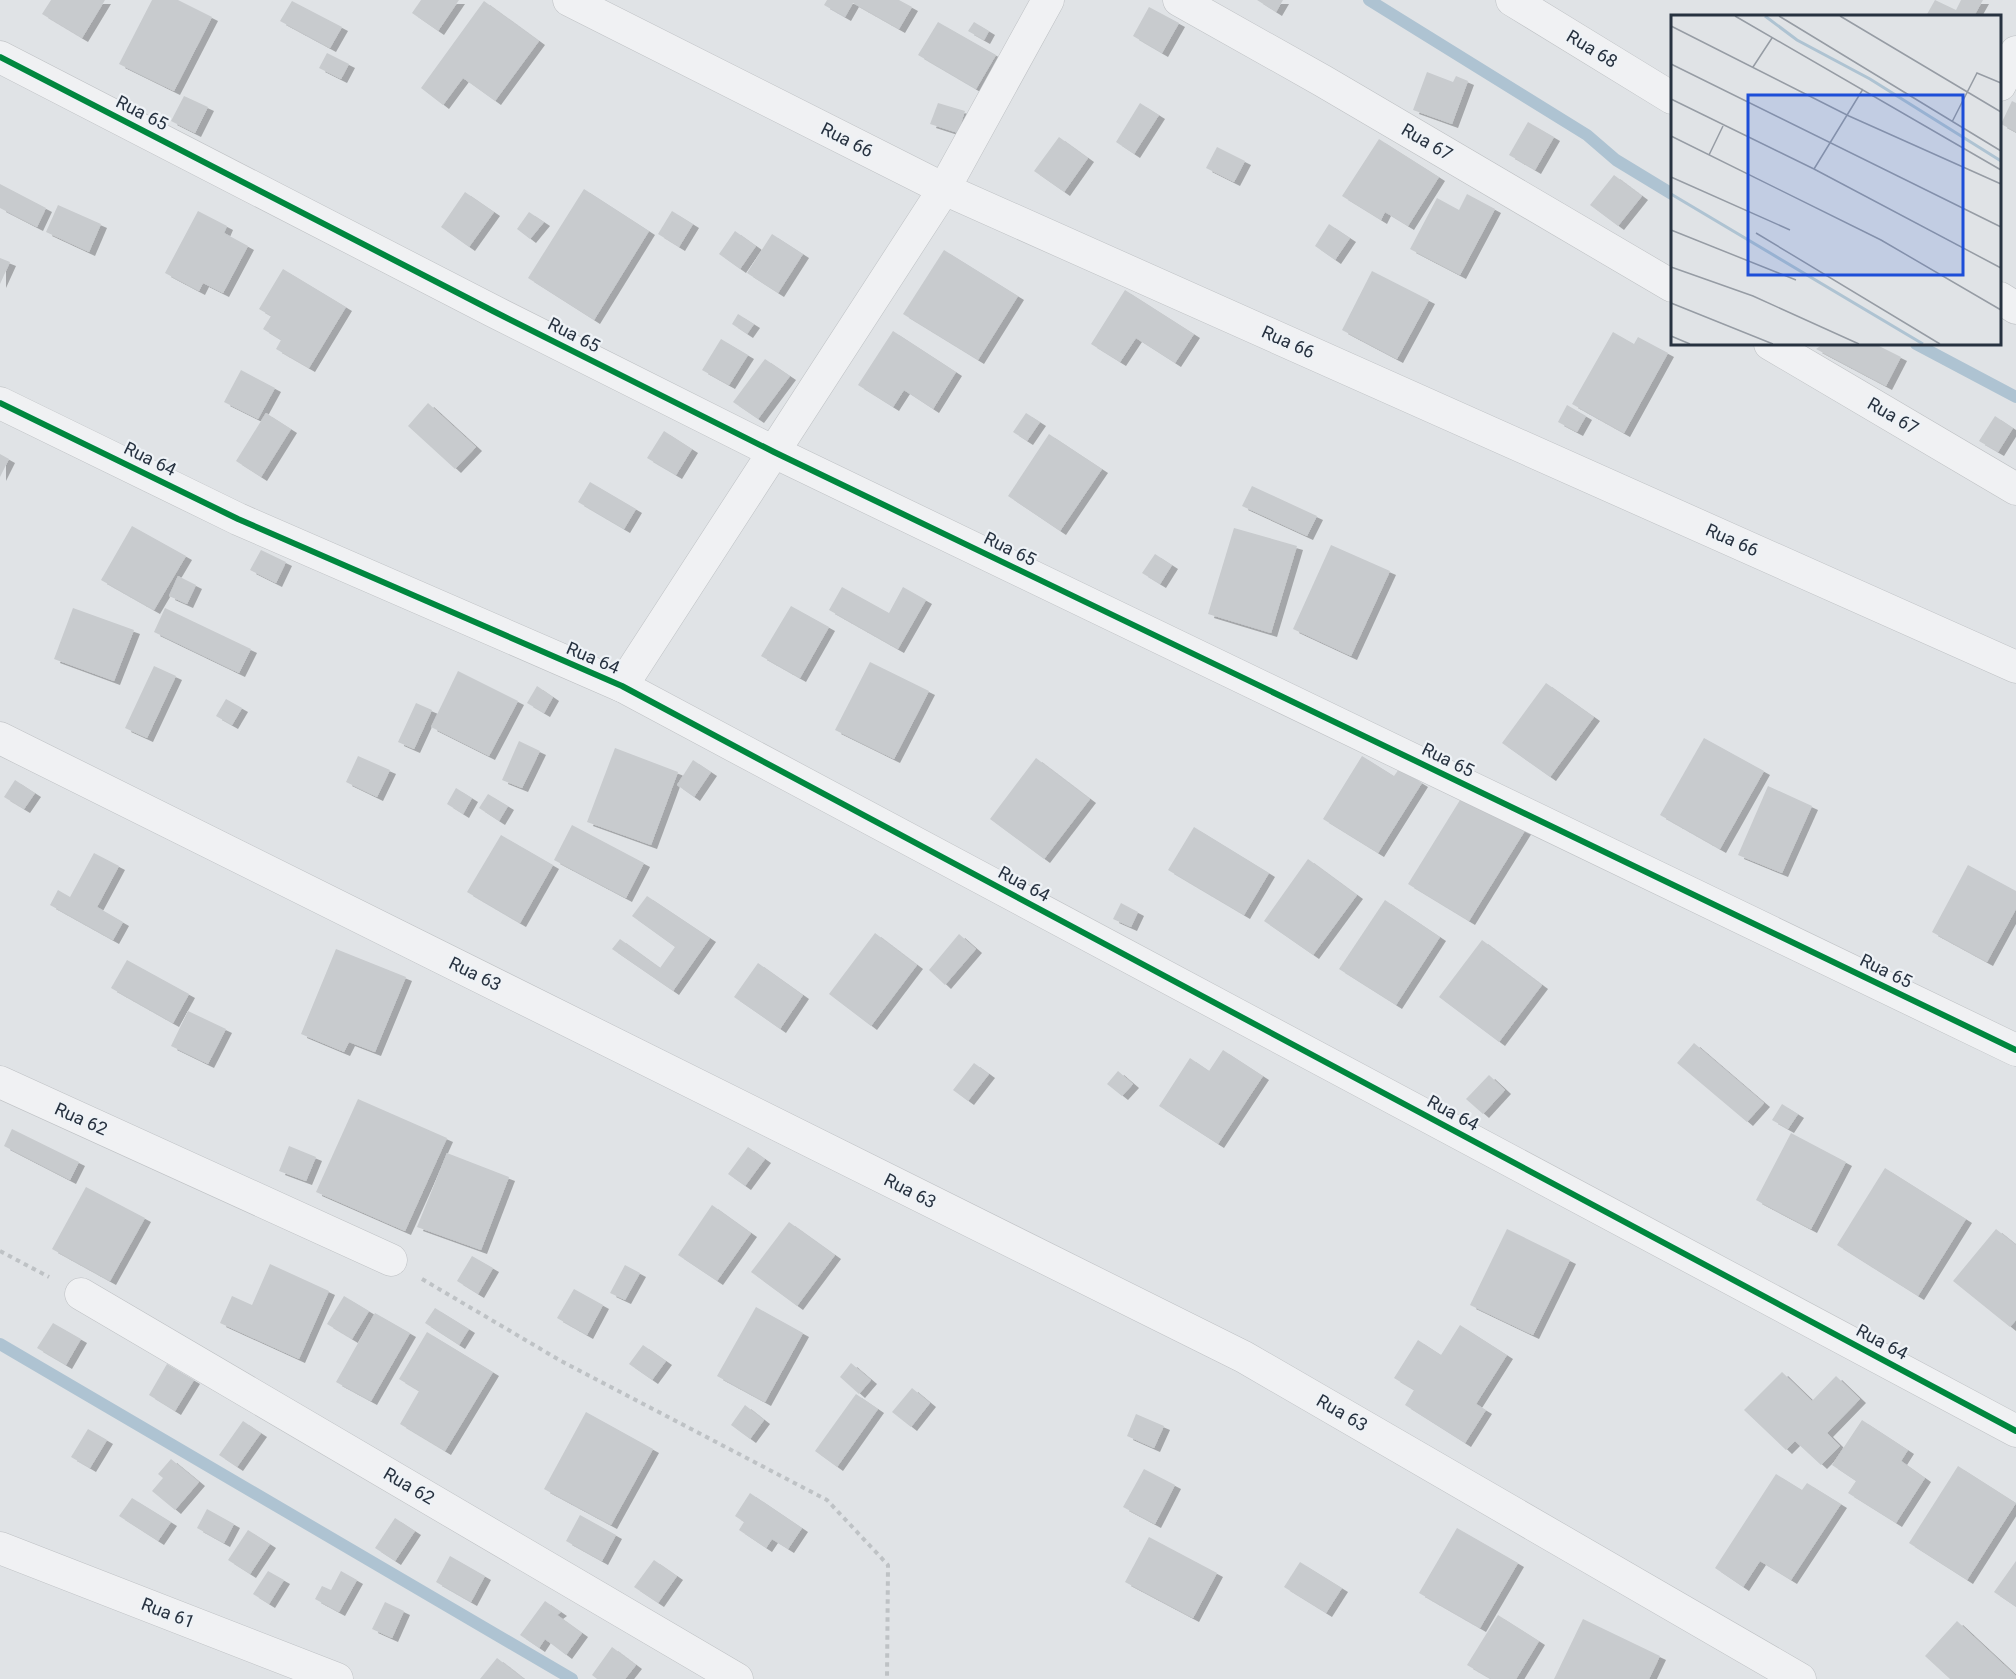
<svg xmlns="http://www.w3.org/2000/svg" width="2016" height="1679" font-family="Roboto,sans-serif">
<defs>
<filter id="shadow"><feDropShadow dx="6" dy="4" stdDeviation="0" flood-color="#0004"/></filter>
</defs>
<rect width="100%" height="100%" fill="#e0e3e6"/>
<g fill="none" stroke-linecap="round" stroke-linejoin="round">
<!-- stream -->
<g stroke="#aec3d2" stroke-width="12">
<polyline points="1369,0 1587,135 1616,160 1672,194"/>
<polyline points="1916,344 2016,397"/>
<polyline points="0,1344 572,1679"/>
</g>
</g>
<!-- building -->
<g fill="#c8cbce" filter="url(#shadow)">
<polygon points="51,0 105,0 82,38 42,14"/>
<polygon points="152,0 178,0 212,17 174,91 119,64"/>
<polygon points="421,0 459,0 438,31 412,13"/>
<polygon points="827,0 899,0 912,7 899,29 853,3 845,17 824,5"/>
<polygon points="1257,0 1283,0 1276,12"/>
<polygon points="1935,0 1956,10 1961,0 1983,0 1974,16 1926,16"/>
<polygon points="292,1 342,27 330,48 280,21"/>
<polygon points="484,1 539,41 495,101 463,78 443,105 421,88"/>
<polygon points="1149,7 1179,23 1162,53 1133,36"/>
<polygon points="938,22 996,55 976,89 918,55"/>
<polygon points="974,22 989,31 984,40 968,31"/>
<polygon points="327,53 349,64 341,79 319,68"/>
<polygon points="1427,72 1453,82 1456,76 1468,81 1452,124 1413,110"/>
<polygon points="184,96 208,107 195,133 171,121"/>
<polygon points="2012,101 2016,103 2016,132 2001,124"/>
<polygon points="938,103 965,111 958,133 930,124"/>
<polygon points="1140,103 1159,115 1134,154 1116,142"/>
<polygon points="1528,122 1554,137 1535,170 1509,155"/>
<polygon points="1059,137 1088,158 1064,192 1034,171"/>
<polygon points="1379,139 1439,177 1408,226 1385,212 1381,220 1342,196"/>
<polygon points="1217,147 1245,161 1234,182 1206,168"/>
<polygon points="1614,175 1642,196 1618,226 1590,205"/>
<polygon points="0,184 46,208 37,227 0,208"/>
<polygon points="584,189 649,231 594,320 528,278"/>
<polygon points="465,192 494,212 469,247 441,227"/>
<polygon points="1467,194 1495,209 1460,275 1410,249 1437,198 1459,210"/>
<polygon points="58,205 101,224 89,252 46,232"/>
<polygon points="198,211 227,226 224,233 248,246 223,293 203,283 199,291 165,273"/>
<polygon points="672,211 693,224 679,247 658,234"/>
<polygon points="529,212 544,222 530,239 517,229"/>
<polygon points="1329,224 1350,238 1335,260 1315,246"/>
<polygon points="735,231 756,246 740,269 719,254"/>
<polygon points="772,234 803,254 778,293 747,273"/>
<polygon points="944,250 1018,296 978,360 903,314"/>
<polygon points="0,258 10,262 0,284"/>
<polygon points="283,269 346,307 309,368 276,349 281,340 263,329 271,316 259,309"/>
<polygon points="1372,271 1429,300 1397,359 1342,330"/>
<polygon points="1125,290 1194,334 1175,363 1136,338 1120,362 1091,344"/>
<polygon points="738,314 754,324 747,334 732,324"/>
<polygon points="893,331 956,372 933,409 904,390 893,407 858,385"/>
<polygon points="1613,332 1634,344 1638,337 1668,353 1624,433 1572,404"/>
<polygon points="721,339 748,355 729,385 702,370"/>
<polygon points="1823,344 1875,344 1901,357 1886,386 1816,349"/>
<polygon points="765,359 790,376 758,419 733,402"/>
<polygon points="241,370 275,388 258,419 224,402"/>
<polygon points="428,403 476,447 455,469 408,426"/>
<polygon points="1567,405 1586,416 1577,432 1558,422"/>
<polygon points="266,413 291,429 261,477 236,461"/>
<polygon points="1026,413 1040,422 1027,441 1013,432"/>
<polygon points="1995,416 2013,428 1998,452 1979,441"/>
<polygon points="664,431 692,449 676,475 647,458"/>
<polygon points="1049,434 1102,469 1060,531 1008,496"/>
<polygon points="0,454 9,459 0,477"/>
<polygon points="590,482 636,509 624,529 578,502"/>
<polygon points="1252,486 1317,516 1307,536 1242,506"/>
<polygon points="132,526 186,556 154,610 101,580"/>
<polygon points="1234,528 1297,546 1271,633 1208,614"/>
<polygon points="1331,545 1390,571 1351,656 1293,629"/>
<polygon points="261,550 286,562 276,583 250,570"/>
<polygon points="1155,554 1172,565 1160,584 1142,573"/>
<polygon points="178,576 196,585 187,604 169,596"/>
<polygon points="842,587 889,613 903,587 926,600 898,649 829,610"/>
<polygon points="791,606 829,627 800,678 761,656"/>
<polygon points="73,608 134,630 114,681 54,659"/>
<polygon points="165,608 251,649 239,673 154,632"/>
<polygon points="870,662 929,691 894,759 835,730"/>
<polygon points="154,666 176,676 147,738 125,728"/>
<polygon points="458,671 518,701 489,756 431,727"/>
<polygon points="1546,683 1594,717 1550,777 1502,743"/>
<polygon points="537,686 553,697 544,713 527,703"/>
<polygon points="226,699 242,708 232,725 216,716"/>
<polygon points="416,703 432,710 414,749 398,742"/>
<polygon points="1704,738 1764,771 1720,849 1660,815"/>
<polygon points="519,741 540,751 522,788 502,780"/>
<polygon points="615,748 678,772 651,845 587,822"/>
<polygon points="358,756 390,770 377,797 346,782"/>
<polygon points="1362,756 1394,776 1399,769 1422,783 1378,853 1323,819"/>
<polygon points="1036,758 1090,799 1044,859 990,819"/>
<polygon points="693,760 711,772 694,797 677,785"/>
<polygon points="15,780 35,793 24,809 4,797"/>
<polygon points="1768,786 1812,806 1782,873 1738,855"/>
<polygon points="456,788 472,798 463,814 447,804"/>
<polygon points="1465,792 1526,829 1469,921 1408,884"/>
<polygon points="488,794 508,806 499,821 479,808"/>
<polygon points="572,825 644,863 626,898 554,860"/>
<polygon points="1194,827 1269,873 1244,915 1168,870"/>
<polygon points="501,835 553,865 520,923 467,892"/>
<polygon points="94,853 119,866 97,907 123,922 113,940 50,905 58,890 70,897"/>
<polygon points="1308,859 1357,895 1313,955 1264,921"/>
<polygon points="1968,865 2016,891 2016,909 1987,962 1932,932"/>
<polygon points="647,896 710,938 673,991 612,949 620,939 660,968 675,947 632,916"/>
<polygon points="1385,900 1440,937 1396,1005 1339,969"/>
<polygon points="1121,903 1138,912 1131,927 1113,919"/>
<polygon points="875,933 917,965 871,1026 829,994"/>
<polygon points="959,934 976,949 945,985 929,970"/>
<polygon points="1482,940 1542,985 1499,1042 1439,997"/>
<polygon points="336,949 406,977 375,1052 349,1042 344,1052 301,1034"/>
<polygon points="127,960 189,994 173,1023 111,988"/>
<polygon points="758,963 803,995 780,1029 734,997"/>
<polygon points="188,1011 226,1029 208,1064 171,1046"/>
<polygon points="1694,1043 1764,1103 1747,1122 1677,1063"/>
<polygon points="1223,1050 1263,1076 1218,1144 1159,1106 1190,1058 1209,1071"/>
<polygon points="974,1063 989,1074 968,1101 953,1090"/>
<polygon points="1118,1071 1133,1084 1122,1096 1107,1084"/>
<polygon points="1489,1075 1505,1090 1483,1114 1466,1099"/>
<polygon points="358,1099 447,1138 405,1231 316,1192"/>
<polygon points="1782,1104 1798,1114 1788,1129 1772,1120"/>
<polygon points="12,1129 79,1162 70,1180 4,1146"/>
<polygon points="1791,1133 1846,1162 1811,1229 1756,1200"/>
<polygon points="289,1146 316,1157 306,1181 279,1171"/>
<polygon points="748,1147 765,1159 745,1186 728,1174"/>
<polygon points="447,1153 509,1177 481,1250 417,1227"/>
<polygon points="1885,1168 1966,1219 1918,1296 1837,1245"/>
<polygon points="86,1187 145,1218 110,1281 52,1249"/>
<polygon points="712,1205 751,1233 717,1281 678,1255"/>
<polygon points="789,1222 835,1255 797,1306 751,1272"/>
<polygon points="1507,1229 1570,1260 1533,1335 1470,1305"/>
<polygon points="1996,1229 2016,1245 2016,1320 2010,1327 1953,1281"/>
<polygon points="472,1256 493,1268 478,1294 457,1281"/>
<polygon points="270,1264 329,1291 299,1359 220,1323 232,1296 252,1305"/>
<polygon points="625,1265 640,1273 625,1300 610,1293"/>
<polygon points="574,1289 603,1305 587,1335 557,1318"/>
<polygon points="344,1296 369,1311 352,1339 327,1324"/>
<polygon points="756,1307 803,1333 765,1402 717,1376"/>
<polygon points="435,1308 469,1329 459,1345 425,1323"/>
<polygon points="375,1313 410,1333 371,1401 336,1382"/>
<polygon points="53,1323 81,1339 66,1365 37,1348"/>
<polygon points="1460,1325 1507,1355 1476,1404 1486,1410 1465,1443 1405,1405 1414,1390 1394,1378 1418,1340 1441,1355"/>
<polygon points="427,1332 493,1372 445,1451 400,1424 419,1391 399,1379"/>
<polygon points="643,1345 666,1361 652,1380 629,1364"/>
<polygon points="851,1363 871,1380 859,1394 840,1377"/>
<polygon points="167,1364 194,1380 175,1411 149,1395"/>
<polygon points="1782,1372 1812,1401 1836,1376 1860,1399 1827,1433 1840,1446 1821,1465 1795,1441 1786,1450 1744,1410"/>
<polygon points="912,1388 930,1403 911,1427 892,1412"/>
<polygon points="856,1394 878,1409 837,1467 815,1451"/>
<polygon points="745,1405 764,1420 750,1439 731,1425"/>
<polygon points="586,1412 653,1449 611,1525 544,1489"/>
<polygon points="1136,1414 1164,1426 1154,1448 1127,1436"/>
<polygon points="1862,1420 1908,1450 1901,1461 1925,1478 1896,1523 1848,1493 1856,1481 1832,1465"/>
<polygon points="243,1421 261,1433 237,1467 219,1455"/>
<polygon points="88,1429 107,1440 90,1468 71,1457"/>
<polygon points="171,1459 199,1482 175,1510 152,1491 163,1478 158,1474"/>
<polygon points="1958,1466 2016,1503 1967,1580 1909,1543"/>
<polygon points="1144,1469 1175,1485 1155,1524 1123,1507"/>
<polygon points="1776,1474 1802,1490 1807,1483 1841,1504 1791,1580 1760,1561 1743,1587 1715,1568"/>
<polygon points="750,1493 802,1528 788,1549 772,1539 766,1548 739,1530 744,1522 735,1516"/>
<polygon points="132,1498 171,1522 158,1541 119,1516"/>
<polygon points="207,1509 234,1524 224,1543 197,1528"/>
<polygon points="580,1515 616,1535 602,1561 566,1541"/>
<polygon points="395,1518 415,1531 395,1561 375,1548"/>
<polygon points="1457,1528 1518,1563 1480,1628 1419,1593"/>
<polygon points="248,1530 270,1544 250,1574 228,1560"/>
<polygon points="1149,1537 1217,1573 1193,1618 1125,1582"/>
<polygon points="450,1556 485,1576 471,1602 436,1582"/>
<polygon points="654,1560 677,1576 658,1603 634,1587"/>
<polygon points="2016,1561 2016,1607 1994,1592"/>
<polygon points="1300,1562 1342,1588 1326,1613 1284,1587"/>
<polygon points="268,1571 284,1580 269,1604 253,1594"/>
<polygon points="341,1571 357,1580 339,1612 315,1599 322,1586 331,1590"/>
<polygon points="545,1601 561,1612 557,1615 582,1633 566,1655 545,1639 539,1648 520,1635"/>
<polygon points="385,1602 404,1611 392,1638 372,1629"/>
<polygon points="1498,1615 1539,1641 1516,1679 1491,1679 1467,1665"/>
<polygon points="1583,1619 1660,1656 1649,1679 1554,1679"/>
<polygon points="1957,1621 2016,1676 2016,1679 1950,1679 1925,1656"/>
<polygon points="612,1647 636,1665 625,1679 597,1679 592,1675"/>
<polygon points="497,1658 524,1679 480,1679"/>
</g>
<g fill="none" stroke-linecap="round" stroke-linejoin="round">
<!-- minor casing -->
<g stroke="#bec1c4" stroke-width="33">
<g id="minor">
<polyline points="569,0 944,189 2016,667"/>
<polyline points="1179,0 1323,81 1672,286"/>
<polyline points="1512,0 1672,98"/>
<polyline points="0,57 493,311 774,452 2016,1050"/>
<polyline points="2000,85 2016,52"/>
<polyline points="2000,298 2016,308"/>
<polyline points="1770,344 2016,489"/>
<polyline points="0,403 238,519 622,686 2016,1431"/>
<polyline points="622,686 944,189 1048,0"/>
<polyline points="0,738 1244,1357 1800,1679"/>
<polyline points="0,1082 391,1260"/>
<polyline points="81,1294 737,1679"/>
<polyline points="0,1548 337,1679"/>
</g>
</g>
<!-- path -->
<g stroke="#bec2c5" stroke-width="4" stroke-dasharray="4.5 4.5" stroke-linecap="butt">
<polyline points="0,1251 49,1277"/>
<polyline points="422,1279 561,1361 827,1500 888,1565 887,1679"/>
</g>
<!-- minor -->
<use href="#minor" stroke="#f0f1f3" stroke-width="32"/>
<!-- cycleway casing -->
<g stroke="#eef2f6" stroke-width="10">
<g id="cycleway">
<polyline points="0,57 493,311 774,452 2016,1050"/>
<polyline points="0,403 238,519 622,686 2016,1431"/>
</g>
</g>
<!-- cycleway -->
<use href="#cycleway" stroke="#00873e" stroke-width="6"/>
</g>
<g text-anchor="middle" stroke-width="4.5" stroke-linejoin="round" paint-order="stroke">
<!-- street labels -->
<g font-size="18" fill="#273240" stroke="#eef2f6">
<text transform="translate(1592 49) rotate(31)" y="6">Rua 68</text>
<text transform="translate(142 113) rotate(27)" y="6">Rua 65</text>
<text transform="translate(847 140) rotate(27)" y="6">Rua 66</text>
<text transform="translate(1427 142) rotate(30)" y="6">Rua 67</text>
<text transform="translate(574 335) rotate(27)" y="6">Rua 65</text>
<text transform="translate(1288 342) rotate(24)" y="6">Rua 66</text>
<text transform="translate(1893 416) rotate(30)" y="6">Rua 67</text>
<text transform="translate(150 459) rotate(26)" y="6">Rua 64</text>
<text transform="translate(1732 540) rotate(24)" y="6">Rua 66</text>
<text transform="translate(1010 549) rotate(26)" y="6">Rua 65</text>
<text transform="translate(593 658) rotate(23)" y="6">Rua 64</text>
<text transform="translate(1448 760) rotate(26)" y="6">Rua 65</text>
<text transform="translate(1024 884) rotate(28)" y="6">Rua 64</text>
<text transform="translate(1886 971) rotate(26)" y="6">Rua 65</text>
<text transform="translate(475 974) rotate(26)" y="6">Rua 63</text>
<text transform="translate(1453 1113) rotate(28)" y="6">Rua 64</text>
<text transform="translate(81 1119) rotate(24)" y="6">Rua 62</text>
<text transform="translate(910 1191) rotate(27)" y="6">Rua 63</text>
<text transform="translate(1882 1342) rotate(28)" y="6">Rua 64</text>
<text transform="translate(1342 1413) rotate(30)" y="6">Rua 63</text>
<text transform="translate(409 1486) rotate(30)" y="6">Rua 62</text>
<text transform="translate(168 1613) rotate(21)" y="6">Rua 61</text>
</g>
</g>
<!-- overview -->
<g transform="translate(1671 15)">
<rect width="330" height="330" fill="#e0e3e6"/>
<path fill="none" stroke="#aec3d2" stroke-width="3" d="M94,1L126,25L199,64L330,146M0,179L252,329"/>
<path fill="none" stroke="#969ca4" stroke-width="1.5" d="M64,1L330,155M108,1L330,136M169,1L330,97M0,11L178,101L330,169M0,49L330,212M82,52L101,23M0,84L143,154L330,253M281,107L306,58L330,68M0,121L210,225L330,295M38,140L52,111M143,154L192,74M0,162L119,215M0,215L125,265M85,218L269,329M0,252L82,281L188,329M0,288L102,329M0,321L19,329"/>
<path fill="#1d4ed8" fill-opacity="0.15" stroke="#1d4ed8" stroke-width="3" d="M77,80H292V260H77Z"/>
<rect width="330" height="330" fill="none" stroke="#273240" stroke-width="3"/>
</g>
</svg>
